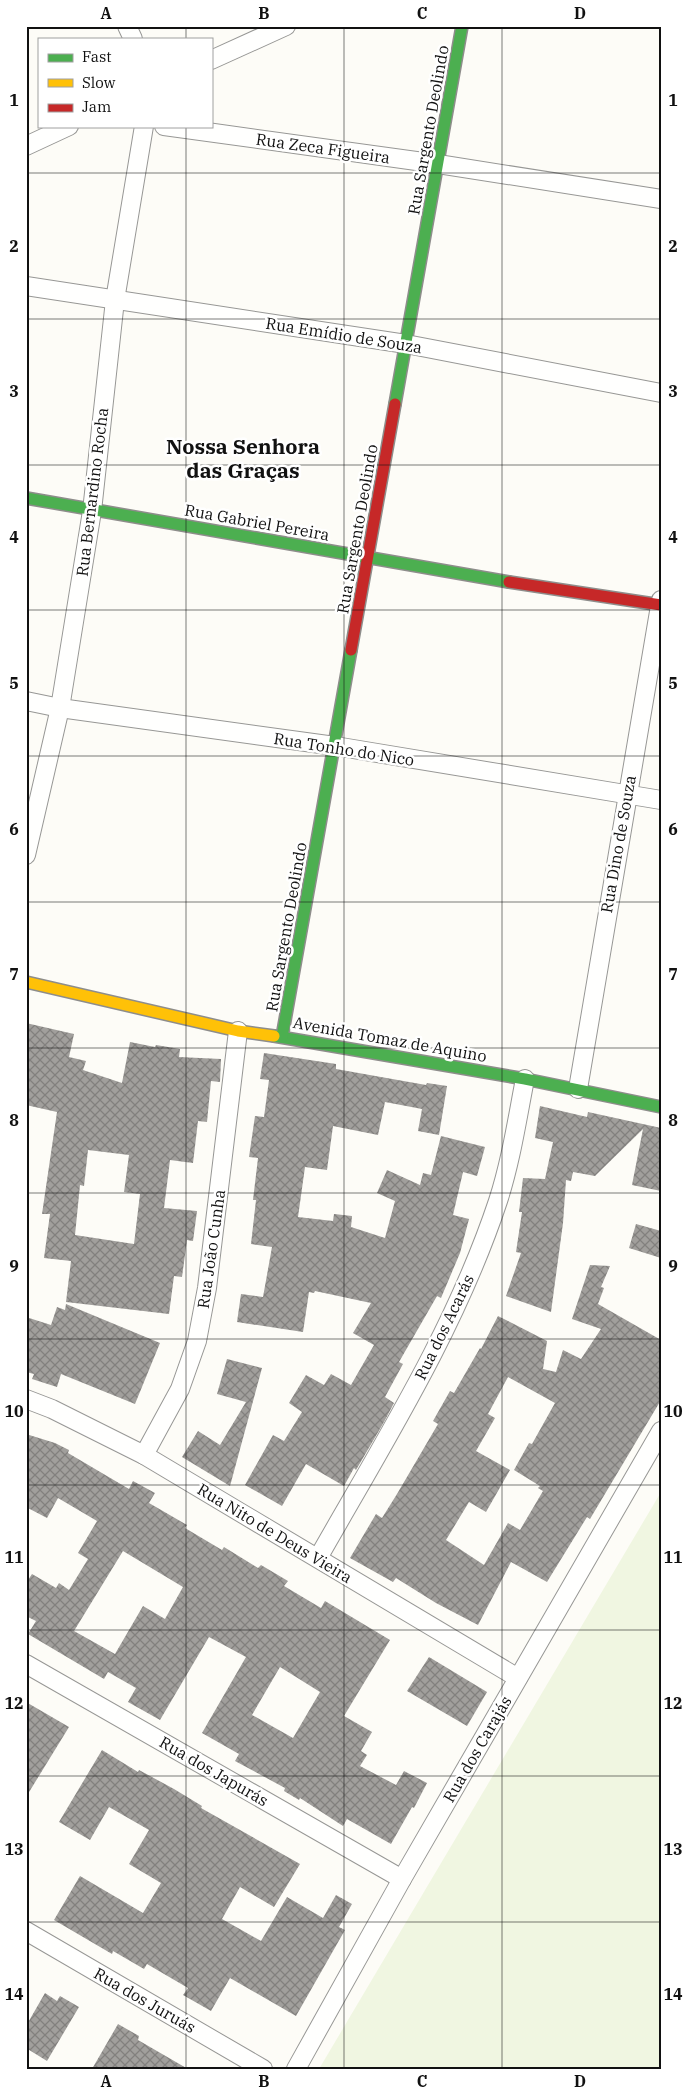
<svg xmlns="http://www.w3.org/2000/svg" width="687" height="2095" font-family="'IBM Plex Serif',serif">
<defs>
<pattern id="building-cross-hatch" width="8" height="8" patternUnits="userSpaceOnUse" patternTransform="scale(1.25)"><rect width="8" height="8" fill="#a19f9c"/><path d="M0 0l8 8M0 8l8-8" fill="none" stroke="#82807e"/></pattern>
</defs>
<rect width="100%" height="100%" fill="#fdfcf7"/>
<!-- pitch -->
<polygon fill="#f0f6e1" points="661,1492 661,2069 319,2069"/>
<!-- building -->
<g fill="url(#building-cross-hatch)" fill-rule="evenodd">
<path d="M26,1023L74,1034L69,1057L86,1061L83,1070L122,1083L130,1042L155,1047L156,1045L180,1049L179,1057L221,1059L220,1082L211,1081L207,1122L198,1121L193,1163L170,1160L164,1208L197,1211L193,1241L187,1240L182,1277L174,1276L169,1314L66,1302L71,1261L44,1258L50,1214H42L57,1112L26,1105ZM88,1150L129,1155L124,1192L140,1194L134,1244L75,1235L80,1185L84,1186Z"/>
<polygon points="264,1053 336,1064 336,1069 426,1085 427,1083 447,1086 439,1135 418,1131 422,1109 385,1102 378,1135 333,1126 327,1170 305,1167 298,1217 333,1221 334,1214 352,1216 351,1227 385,1238 395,1201 377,1193 387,1170 420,1185 423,1173 431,1175 441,1136 485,1147 477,1176 463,1172 453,1215 469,1219 460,1253 441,1298 437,1296 399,1362 403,1364 385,1397 394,1403 384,1422 356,1470 354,1468 344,1486 306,1464 282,1506 245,1485 273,1435 284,1441 302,1412 289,1403 306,1375 324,1385 331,1374 351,1385 374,1345 353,1333 371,1303 315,1291 314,1293 309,1292 303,1332 237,1322 241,1294 263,1297 272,1247 251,1244 256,1200 253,1200 258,1158 249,1157 255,1116 264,1117 269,1080 260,1079"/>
<polygon points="540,1106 587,1117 588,1112 661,1128 661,1191 632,1185 643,1129 595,1176 573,1172 571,1181 566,1180 563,1223 551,1312 506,1296 521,1253 516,1252 522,1212 519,1212 523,1178 545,1179 553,1142 535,1138"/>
<polygon points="636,1224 661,1231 661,1258 629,1248"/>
<path d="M590,1265L610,1266L601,1287L604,1288L598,1304L661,1340V1400L590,1519L587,1517L547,1582L511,1562L478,1625L436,1603L396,1578L393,1582L350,1558L376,1514L382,1518L397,1494L438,1424L433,1421L450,1391L454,1393L480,1348L481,1349L498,1316L547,1341L543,1369L556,1372L563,1350L581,1359L601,1329L572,1319ZM508,1377L555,1403L532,1444L529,1443L514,1470L540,1486L538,1488L543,1491L520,1530L508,1523L484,1565L446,1540L469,1502L486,1512L510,1470L476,1451L495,1418L488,1414Z"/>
<polygon points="66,1304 160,1343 135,1404 61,1374 57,1387 32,1379 34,1374 26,1372 26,1317 51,1325 57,1307 65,1310"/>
<polygon points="227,1359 262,1368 230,1486 182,1457 198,1431 220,1445 246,1402 217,1394"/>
<path d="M26,1434L55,1443L69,1450L68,1453L129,1489L133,1481L155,1493L149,1503L187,1525L185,1528L222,1550L224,1547L258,1568L261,1565L288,1581L284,1586L321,1608L325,1601L390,1640L344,1716L372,1732L361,1751L367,1755L360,1766L396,1785L404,1771L427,1783L414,1808L412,1807L391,1844L347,1819L343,1826L300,1798L299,1800L284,1791L285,1788L235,1761L239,1754L202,1733L246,1657L209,1637L160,1720L128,1702L136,1688L108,1672L104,1679L28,1634L36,1621L26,1616V1583L32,1574L56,1588L59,1583L69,1590L88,1559L78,1553L97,1521L58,1498L47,1518L26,1507ZM123,1551L183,1587L165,1619L143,1606L115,1654L74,1631ZM280,1667L320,1692L293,1738L252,1715Z"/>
<polygon points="429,1657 487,1692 467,1726 407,1691"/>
<polygon points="26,1702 69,1727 26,1797"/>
<polygon points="102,1750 138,1772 139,1770 174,1789 202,1806 201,1808 300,1864 274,1907 240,1887 222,1919 261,1941 287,1897 323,1918 336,1895 352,1904 339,1927 345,1930 296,2016 230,1978 211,2011 183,1995 188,1988 147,1964 144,1969 113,1951 112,1954 54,1920 80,1876 143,1913 161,1883 129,1864 149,1830 109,1807 90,1840 59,1822"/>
<polygon points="45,1993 57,2001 60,1996 79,2007 47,2061 26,2048 26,2026"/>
<polygon points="118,2024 139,2036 138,2040 188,2069 92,2069"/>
</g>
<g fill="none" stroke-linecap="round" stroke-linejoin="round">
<!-- street casing -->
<g stroke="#979795" stroke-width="20">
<g id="street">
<polyline points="127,26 133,39"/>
<polyline points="211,60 286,26"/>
<polyline points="164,126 438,164 661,199"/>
<polyline points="26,146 69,126"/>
<polyline points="26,286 406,344 661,393"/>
<polyline points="26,701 60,708 335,746 661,800"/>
<polyline points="26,855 60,708 92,511 115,300 144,126"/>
<polyline points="578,1089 661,600"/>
<polyline points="26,1399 52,1409 144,1455 518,1678"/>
<polyline points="144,1455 180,1389 197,1341 207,1288 238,1031"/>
<path d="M318,1558C384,1442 456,1328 498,1201C511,1161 517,1120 525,1079"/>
<polyline points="26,1664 402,1879"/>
<polyline points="26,1931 263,2069"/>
<polyline points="296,2069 402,1879 661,1431"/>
</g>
</g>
<!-- fast casing -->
<g stroke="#8e8d8b" stroke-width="14">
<g id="fast">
<polyline points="395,404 462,26"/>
<polyline points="26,498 509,582"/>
<polyline points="274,1036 525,1079 661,1107"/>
<polyline points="282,1037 351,650"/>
</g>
</g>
<!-- slow casing -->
<g stroke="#8e8d8b" stroke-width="14">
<polyline id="slow" points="26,982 238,1031 274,1036"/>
</g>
<!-- jam casing -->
<g stroke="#8e8d8b" stroke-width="14">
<g id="jam">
<polyline points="509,582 661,605"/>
<polyline points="351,650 395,404"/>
</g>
</g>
<!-- street -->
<use href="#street" stroke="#fffffe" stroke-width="18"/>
<!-- fast -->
<use href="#fast" stroke="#4caf50" stroke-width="11"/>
<!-- slow -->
<use href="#slow" stroke="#ffc107" stroke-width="11"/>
<!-- jam -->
<use href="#jam" stroke="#c62828" stroke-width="11"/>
</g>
<!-- grid -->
<path fill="none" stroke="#111" stroke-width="1" stroke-opacity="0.55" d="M186,26V39M344,26V2069M502,26V2069M186,126V2069M26,173H661M26,319H661M26,465H661M26,610H661M26,756H661M26,902H661M26,1048H661M26,1193H661M26,1339H661M26,1485H661M26,1630H661M26,1776H661M26,1922H661"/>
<g text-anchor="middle" stroke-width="5" stroke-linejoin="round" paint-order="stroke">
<!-- street labels -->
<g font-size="16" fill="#111" stroke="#fff">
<text transform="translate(428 130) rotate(-80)" y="6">Rua Sargento Deolindo</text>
<text transform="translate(323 148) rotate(8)" y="6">Rua Zeca Figueira</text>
<text transform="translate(344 335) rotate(9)" y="6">Rua Emídio de Souza</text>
<text transform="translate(92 492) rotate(-83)" y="6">Rua Bernardino Rocha</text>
<text transform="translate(257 522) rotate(10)" y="6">Rua Gabriel Pereira</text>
<text transform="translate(357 529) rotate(-80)" y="6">Rua Sargento Deolindo</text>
<text transform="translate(344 749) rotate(9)" y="6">Rua Tonho do Nico</text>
<text transform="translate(618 844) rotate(-80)" y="6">Rua Dino de Souza</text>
<text transform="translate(286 927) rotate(-80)" y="6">Rua Sargento Deolindo</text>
<text transform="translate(390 1039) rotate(10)" y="6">Avenida Tomaz de Aquino</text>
<text transform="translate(211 1249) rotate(-82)" y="6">Rua João Cunha</text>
<text transform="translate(444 1327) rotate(-64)" y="6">Rua dos Acarás</text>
<text transform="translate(275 1533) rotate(31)" y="6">Rua Nito de Deus Vieira</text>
<text transform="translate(477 1749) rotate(-60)" y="6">Rua dos Carajás</text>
<text transform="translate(214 1771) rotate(30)" y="6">Rua dos Japurás</text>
<text transform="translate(145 2000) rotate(30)" y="6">Rua dos Juruás</text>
</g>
<!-- district labels -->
<g font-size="21" font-weight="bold" fill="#111" stroke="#fff">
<text x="243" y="454">Nossa Senhora<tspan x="243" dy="24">das Graças</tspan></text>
</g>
</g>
<!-- border -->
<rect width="687" height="2095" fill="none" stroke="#ffffff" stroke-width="55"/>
<!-- legend -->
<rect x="38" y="38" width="175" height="90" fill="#ffffff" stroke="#a0a0a0"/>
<rect x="48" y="54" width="25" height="8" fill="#4caf50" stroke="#a0a0a0"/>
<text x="82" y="62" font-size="15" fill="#111111">Fast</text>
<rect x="48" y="79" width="25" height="8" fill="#ffc107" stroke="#a0a0a0"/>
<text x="82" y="88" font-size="15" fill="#111111">Slow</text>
<rect x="48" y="104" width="25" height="8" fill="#c62828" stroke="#a0a0a0"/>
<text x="82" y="112" font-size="15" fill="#111111">Jam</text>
<rect x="28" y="28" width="632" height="2040" fill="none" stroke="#111" stroke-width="2"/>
<g font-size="16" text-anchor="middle" font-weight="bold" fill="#111">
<text x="106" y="19">A</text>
<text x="264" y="19">B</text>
<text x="422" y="19">C</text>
<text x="580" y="19">D</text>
<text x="14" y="106">1</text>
<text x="673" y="106">1</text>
<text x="14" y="252">2</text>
<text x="673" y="252">2</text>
<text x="14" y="397">3</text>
<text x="673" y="397">3</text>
<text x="14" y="543">4</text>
<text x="673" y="543">4</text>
<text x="14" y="689">5</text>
<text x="673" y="689">5</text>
<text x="14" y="835">6</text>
<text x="673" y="835">6</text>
<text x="14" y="980">7</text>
<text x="673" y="980">7</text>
<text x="14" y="1126">8</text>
<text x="673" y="1126">8</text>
<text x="14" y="1272">9</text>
<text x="673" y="1272">9</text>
<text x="14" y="1417">10</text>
<text x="673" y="1417">10</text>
<text x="14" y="1563">11</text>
<text x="673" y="1563">11</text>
<text x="14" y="1709">12</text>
<text x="673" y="1709">12</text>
<text x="14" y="1855">13</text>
<text x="673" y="1855">13</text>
<text x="14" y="2000">14</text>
<text x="673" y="2000">14</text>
<text x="106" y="2087">A</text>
<text x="264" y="2087">B</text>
<text x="422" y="2087">C</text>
<text x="580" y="2087">D</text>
</g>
</svg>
